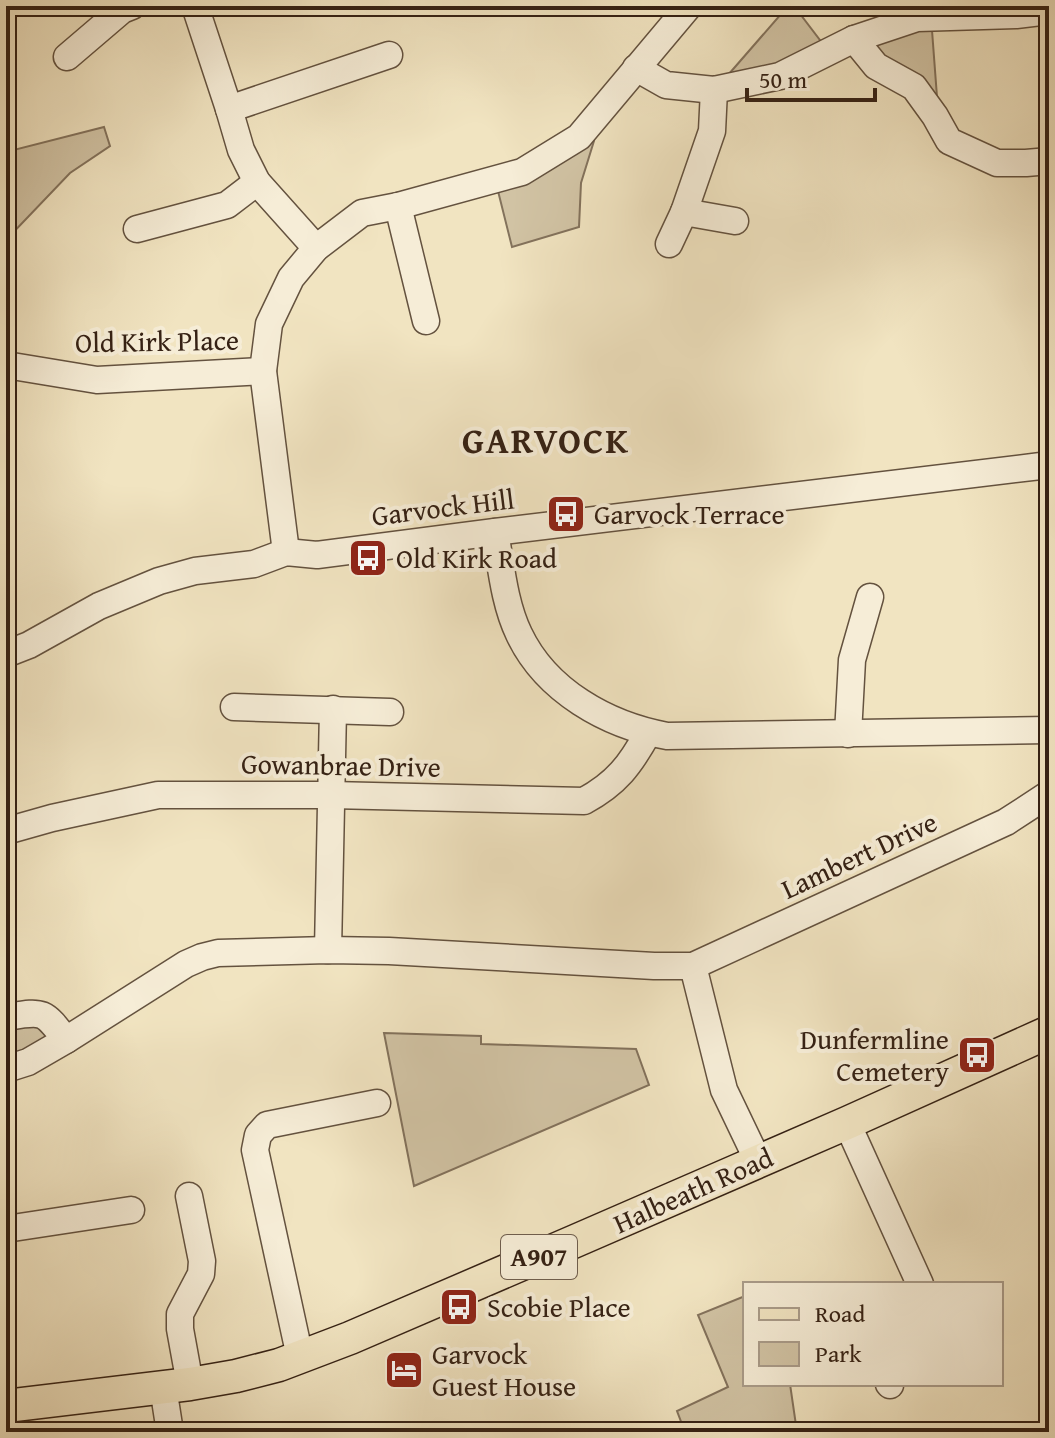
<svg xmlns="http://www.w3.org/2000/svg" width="1055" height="1438" font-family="'Gentium Book Plus',serif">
<rect width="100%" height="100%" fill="#f1e4c1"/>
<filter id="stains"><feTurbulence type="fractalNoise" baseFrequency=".0025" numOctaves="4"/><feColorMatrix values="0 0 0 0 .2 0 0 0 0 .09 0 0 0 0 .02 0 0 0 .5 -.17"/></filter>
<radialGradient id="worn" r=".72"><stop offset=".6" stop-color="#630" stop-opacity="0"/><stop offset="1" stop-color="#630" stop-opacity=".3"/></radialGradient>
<!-- green -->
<g fill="#d1c3a4" stroke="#83725c" stroke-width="2">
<polygon points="788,6 794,6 829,52 715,90"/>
<polygon points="931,17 937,97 914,87 854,39"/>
<polygon points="104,127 110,146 70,173 6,240 6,142 14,150"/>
<polygon points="582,132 594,141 581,183 579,227 512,247 495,179"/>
<polygon points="39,1019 49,1036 6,1061 6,1024"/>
<polygon points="384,1033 481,1036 481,1044 636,1049 649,1085 414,1186"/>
<polygon points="745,1296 745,1384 790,1384 797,1432 685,1432 677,1411 728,1387 698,1315"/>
</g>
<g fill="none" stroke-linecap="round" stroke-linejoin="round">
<!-- minor casing -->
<g stroke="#64523f" stroke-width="29">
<g id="minor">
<polyline points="195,6 229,109 241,150 257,182 316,248"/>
<polyline points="854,39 876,66 914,87 935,116 949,141 997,163 1026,163 1049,161"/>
<polyline points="67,57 122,10 132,6"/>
<polyline points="636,68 666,85 714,90 780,76 854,39 917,18 1016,15 1049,11"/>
<polyline points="229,109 389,55"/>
<polyline points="398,206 426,321"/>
<polyline points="684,212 735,221"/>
<polyline points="137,229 227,205 257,182"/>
<polyline points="669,244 684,212 712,131 714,90"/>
<polyline points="6,365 97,380 263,371"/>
<path d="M495,532C501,565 504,603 519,634C546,691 607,725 667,736L1049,730"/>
<polyline points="286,552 263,371 269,324 291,278 316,248 362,213 398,206 522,172 579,137 689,6"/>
<polyline points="6,654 29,645 99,606 159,581 195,571 254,564 286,552 317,555 495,532 1049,465"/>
<polyline points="234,707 390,712"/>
<polyline points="848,734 852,660 870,597"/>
<path d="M6,831L52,818L158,795H331L584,801C617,783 630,765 648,733"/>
<polyline points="328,950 333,709"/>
<polyline points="693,966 724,1090 758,1161"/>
<path d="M6,1017C44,1011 43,1010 66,1040"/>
<polyline points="6,1069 28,1062 66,1040 186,964 202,957 218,953 328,950 389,951 654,966 693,966 1006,822 1049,794"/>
<polyline points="847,1123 920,1284"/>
<polyline points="189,1196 202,1261 201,1274 180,1314 180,1329 190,1384"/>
<polyline points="6,1229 131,1210"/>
<polyline points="300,1357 255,1150 258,1135 267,1125 377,1103"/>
<polyline points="889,1384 890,1385"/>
<polyline points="163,1387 170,1432"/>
</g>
</g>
<!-- major casing -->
<g stroke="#352114" stroke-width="35">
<polyline id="major" points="6,1406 190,1384 236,1376 279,1365 350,1338 573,1242 847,1123 1049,1032"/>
</g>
<!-- minor -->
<use href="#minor" stroke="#f6edd7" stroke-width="26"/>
<!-- major -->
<use href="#major" stroke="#f1e4c1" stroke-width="32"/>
</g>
<!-- icons -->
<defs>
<g id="bus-square" transform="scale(2)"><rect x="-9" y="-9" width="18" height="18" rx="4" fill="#8f2418" stroke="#f6edd7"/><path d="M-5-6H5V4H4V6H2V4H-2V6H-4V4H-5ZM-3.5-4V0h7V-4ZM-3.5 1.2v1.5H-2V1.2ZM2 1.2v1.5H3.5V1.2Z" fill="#fff"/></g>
<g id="hotel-square" transform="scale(2)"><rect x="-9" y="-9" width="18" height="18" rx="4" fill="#8f2418" stroke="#f6edd7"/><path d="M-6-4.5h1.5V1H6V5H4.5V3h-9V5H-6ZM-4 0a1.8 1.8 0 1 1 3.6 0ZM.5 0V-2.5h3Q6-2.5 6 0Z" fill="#fff"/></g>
</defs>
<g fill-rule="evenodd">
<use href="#bus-square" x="566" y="514"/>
<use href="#bus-square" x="368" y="558"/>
<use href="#bus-square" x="977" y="1055"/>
<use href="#bus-square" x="459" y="1307"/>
<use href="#hotel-square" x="404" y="1370"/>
</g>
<g text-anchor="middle" stroke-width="8" stroke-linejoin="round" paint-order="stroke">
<!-- shield labels -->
<rect fill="#f6edd7" stroke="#6f5e4e" stroke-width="2" x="501" y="1235" width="76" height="44" rx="6"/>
<g font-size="26" font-weight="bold" fill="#352114">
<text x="539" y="1266">A907</text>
</g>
<!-- street labels -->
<g font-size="28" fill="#352114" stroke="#f6edd7">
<text transform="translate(157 341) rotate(-1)" y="10">Old Kirk Place</text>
<text transform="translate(443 507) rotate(-7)" y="10">Garvock Hill</text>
<text transform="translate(341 765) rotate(1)" y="10">Gowanbrae Drive</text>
<text transform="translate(859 855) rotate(-25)" y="10">Lambert Drive</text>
<text transform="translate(693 1190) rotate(-24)" y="10">Halbeath Road</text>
</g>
<!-- poi labels -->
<g font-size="28" fill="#352114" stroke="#f6edd7" text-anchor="start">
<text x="594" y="524">Garvock Terrace</text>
<text x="396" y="568">Old Kirk Road</text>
<text x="949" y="1049" text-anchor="end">Dunfermline<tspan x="949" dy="32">Cemetery</tspan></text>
<text x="487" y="1317">Scobie Place</text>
<text x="432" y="1364">Garvock<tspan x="432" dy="32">Guest House</tspan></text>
</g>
<!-- district labels -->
<g font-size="36" font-weight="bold" letter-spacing="2" fill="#352114" stroke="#f6edd7">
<text x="546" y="453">GARVOCK</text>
</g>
</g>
<!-- margin -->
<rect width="1055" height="1438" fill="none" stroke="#f1e4c1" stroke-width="32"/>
<rect x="8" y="8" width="1039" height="1422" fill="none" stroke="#352114" stroke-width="4"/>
<rect x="16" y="16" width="1023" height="1406" fill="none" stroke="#352114" stroke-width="2"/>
<!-- legend -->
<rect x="743" y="1282" width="260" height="104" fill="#f6edd7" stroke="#a99b89" stroke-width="2"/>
<rect x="759" y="1308" width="40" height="12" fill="#f1e4c1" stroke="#a99b89" stroke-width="2"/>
<text x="815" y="1322" font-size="24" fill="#352114">Road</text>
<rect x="759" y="1342" width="40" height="24" fill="#d1c3a4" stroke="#a99b89" stroke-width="2"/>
<text x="815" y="1362" font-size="24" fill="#352114">Park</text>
<!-- scale -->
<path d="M747 88v12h128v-12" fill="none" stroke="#352114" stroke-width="4"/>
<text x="759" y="88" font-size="24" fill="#352114" stroke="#f6edd7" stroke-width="6" paint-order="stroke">50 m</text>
<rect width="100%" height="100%" filter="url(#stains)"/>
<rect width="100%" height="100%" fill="url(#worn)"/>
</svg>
